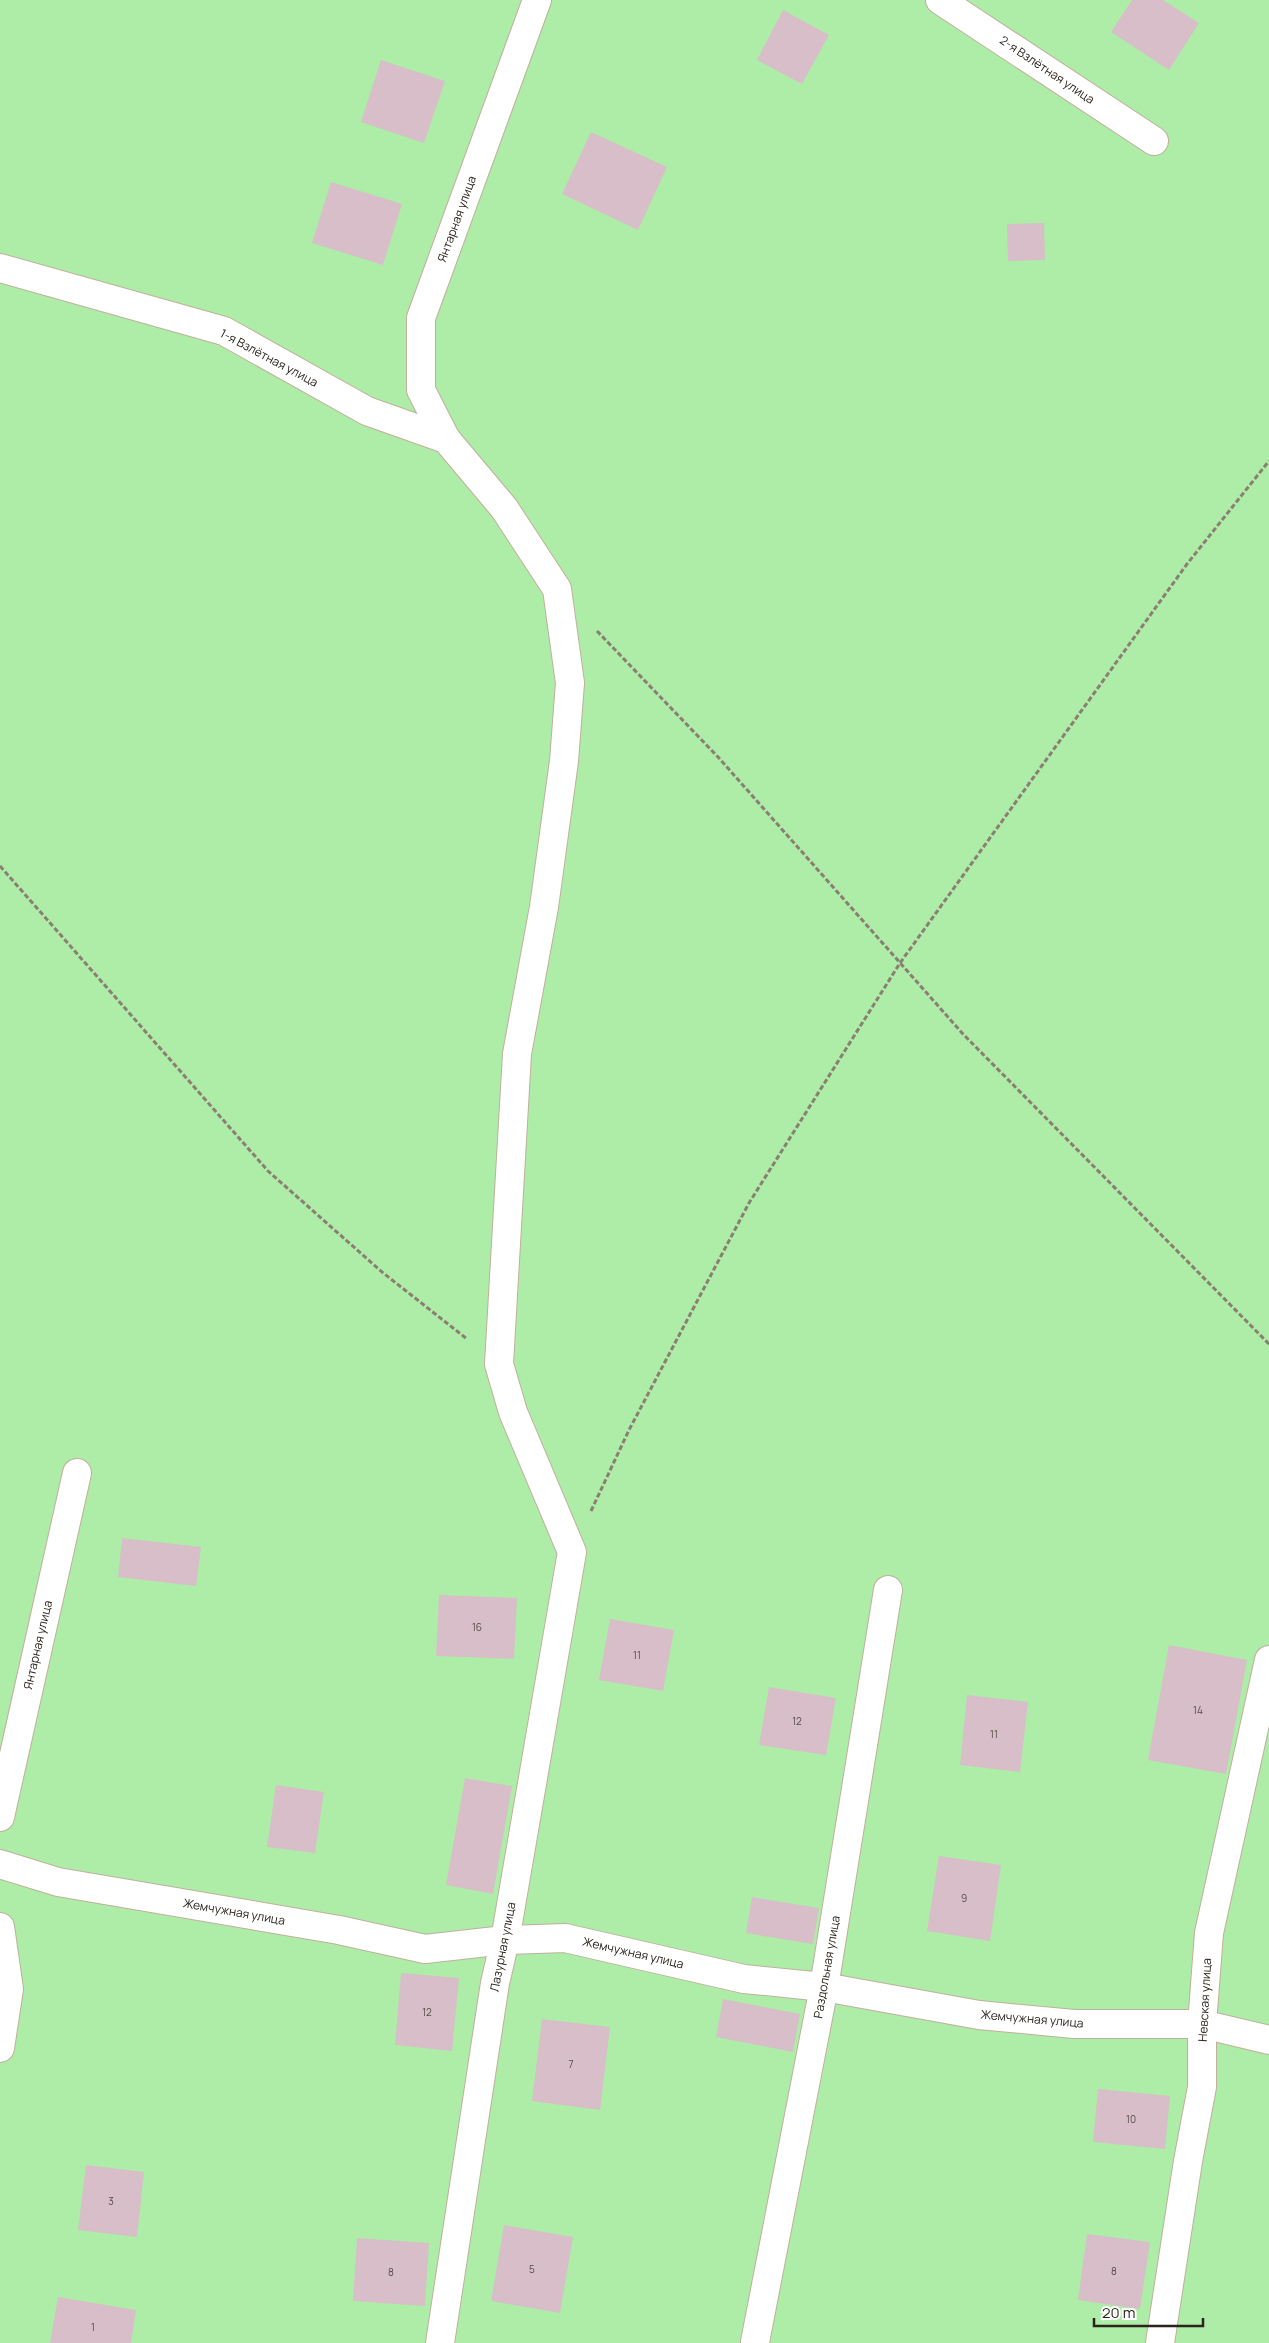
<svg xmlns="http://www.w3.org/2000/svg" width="1269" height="2343" font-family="Manrope,sans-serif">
<rect width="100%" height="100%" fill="#f6e3d0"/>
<!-- green -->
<rect fill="#adeda7" x="0" y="0" width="1269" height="2343"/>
<!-- building -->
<g fill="#d8bec8">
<polygon points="1132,0 1163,0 1199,23 1169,70 1111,32"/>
<polygon points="783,10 829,35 802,84 757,60"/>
<polygon points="381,60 445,81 424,143 361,122"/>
<polygon points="591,132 667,167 638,230 562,194"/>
<polygon points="331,182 402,204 383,265 312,243"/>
<polygon points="1044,223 1045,260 1008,261 1007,224"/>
<polygon points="122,1538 201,1547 196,1586 118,1577"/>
<polygon points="439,1595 517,1598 514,1659 436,1656"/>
<polygon points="610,1619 674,1630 663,1691 599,1680"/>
<polygon points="1169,1645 1247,1660 1226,1774 1148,1760"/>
<polygon points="769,1687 836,1698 826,1755 759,1745"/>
<polygon points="967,1695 1028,1702 1020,1772 960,1765"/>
<polygon points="465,1778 512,1786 493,1894 446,1885"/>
<polygon points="276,1785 324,1792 315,1853 267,1847"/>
<polygon points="939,1856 1001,1865 990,1941 927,1931"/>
<polygon points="752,1897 819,1908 813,1944 746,1933"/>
<polygon points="401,1973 459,1978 452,2051 395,2045"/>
<polygon points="723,1999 800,2014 793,2052 716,2037"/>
<polygon points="542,2019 610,2027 600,2110 532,2101"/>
<polygon points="1098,2089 1170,2096 1165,2149 1093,2142"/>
<polygon points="86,2165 144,2172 137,2237 78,2230"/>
<polygon points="504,2225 573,2237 560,2313 491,2301"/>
<polygon points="1087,2234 1150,2242 1140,2309 1078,2300"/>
<polygon points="357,2238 429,2243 425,2306 353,2301"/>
<polygon points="58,2297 136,2310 131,2343 50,2343"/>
</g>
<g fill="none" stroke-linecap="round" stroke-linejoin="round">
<!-- minor casing -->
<g stroke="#c1af9d" stroke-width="30">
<g id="minor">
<polyline points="940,0 1154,141"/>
<polyline points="0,268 224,331 367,411 446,439"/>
<polyline points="0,1817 77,1473"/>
<polyline points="0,1864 58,1882 339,1930 425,1949 505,1940 565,1938 744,1979 824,1987 979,2015 1074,2024 1202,2024 1269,2040"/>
<polyline points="0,1927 9,1989 0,2048"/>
<polyline points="755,2342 824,1987 888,1590"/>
<polyline points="440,2343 495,1983 505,1940 572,1552 513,1412 499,1364 517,1054 544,907 564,761 570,683 557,589 504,508 446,439 421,390 421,318 537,0"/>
<polyline points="1160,2343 1188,2161 1202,2087 1202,2024 1209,1933 1269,1660"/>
</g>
</g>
<!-- path -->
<g stroke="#8b7e72" stroke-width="3" stroke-dasharray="5 2.5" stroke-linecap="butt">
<polyline points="597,631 718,757 963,1034 1269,1344"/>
<polyline points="0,866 268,1171 382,1272 467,1339"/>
<polyline points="591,1511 629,1430 749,1203 900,963 1187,564 1269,461"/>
</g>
<!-- minor -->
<use href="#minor" stroke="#fff" stroke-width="28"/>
</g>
<g text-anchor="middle" stroke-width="4" stroke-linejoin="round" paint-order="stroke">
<!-- number labels -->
<g font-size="10" fill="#564a48">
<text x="477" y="1631">16</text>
<text x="637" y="1659">11</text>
<text x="1198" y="1714">14</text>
<text x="797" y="1725">12</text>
<text x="994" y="1738">11</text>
<text x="964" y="1902">9</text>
<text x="427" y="2016">12</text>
<text x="571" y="2068">7</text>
<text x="1131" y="2123">10</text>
<text x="111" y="2205">3</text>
<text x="532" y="2273">5</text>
<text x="1114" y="2275">8</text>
<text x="391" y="2276">8</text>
<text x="93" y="2331">1</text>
</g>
<!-- street labels -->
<g font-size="12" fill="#2b241d" stroke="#fff">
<text transform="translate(1047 70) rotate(34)" y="4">2-я Взлётная улица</text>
<text transform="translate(457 219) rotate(-70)" y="4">Янтарная улица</text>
<text transform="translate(269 358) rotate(28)" y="4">1-я Взлётная улица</text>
<text transform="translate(38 1645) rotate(-77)" y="4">Янтарная улица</text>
<text transform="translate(234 1912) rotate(10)" y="4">Жемчужная улица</text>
<text transform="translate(503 1947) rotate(-79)" y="4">Лазурная улица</text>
<text transform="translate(633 1953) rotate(13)" y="4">Жемчужная улица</text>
<text transform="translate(827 1967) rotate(-80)" y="4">Раздольная улица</text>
<text transform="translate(1205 2000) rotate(-87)" y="4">Невская улица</text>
<text transform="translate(1032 2019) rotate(5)" y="4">Жемчужная улица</text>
</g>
</g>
<!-- scale -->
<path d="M1094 2318v8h109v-8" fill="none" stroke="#2b241d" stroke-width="2.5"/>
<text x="1102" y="2318" font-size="15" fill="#2b241d" stroke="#ffffff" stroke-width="4" paint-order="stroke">20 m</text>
</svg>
